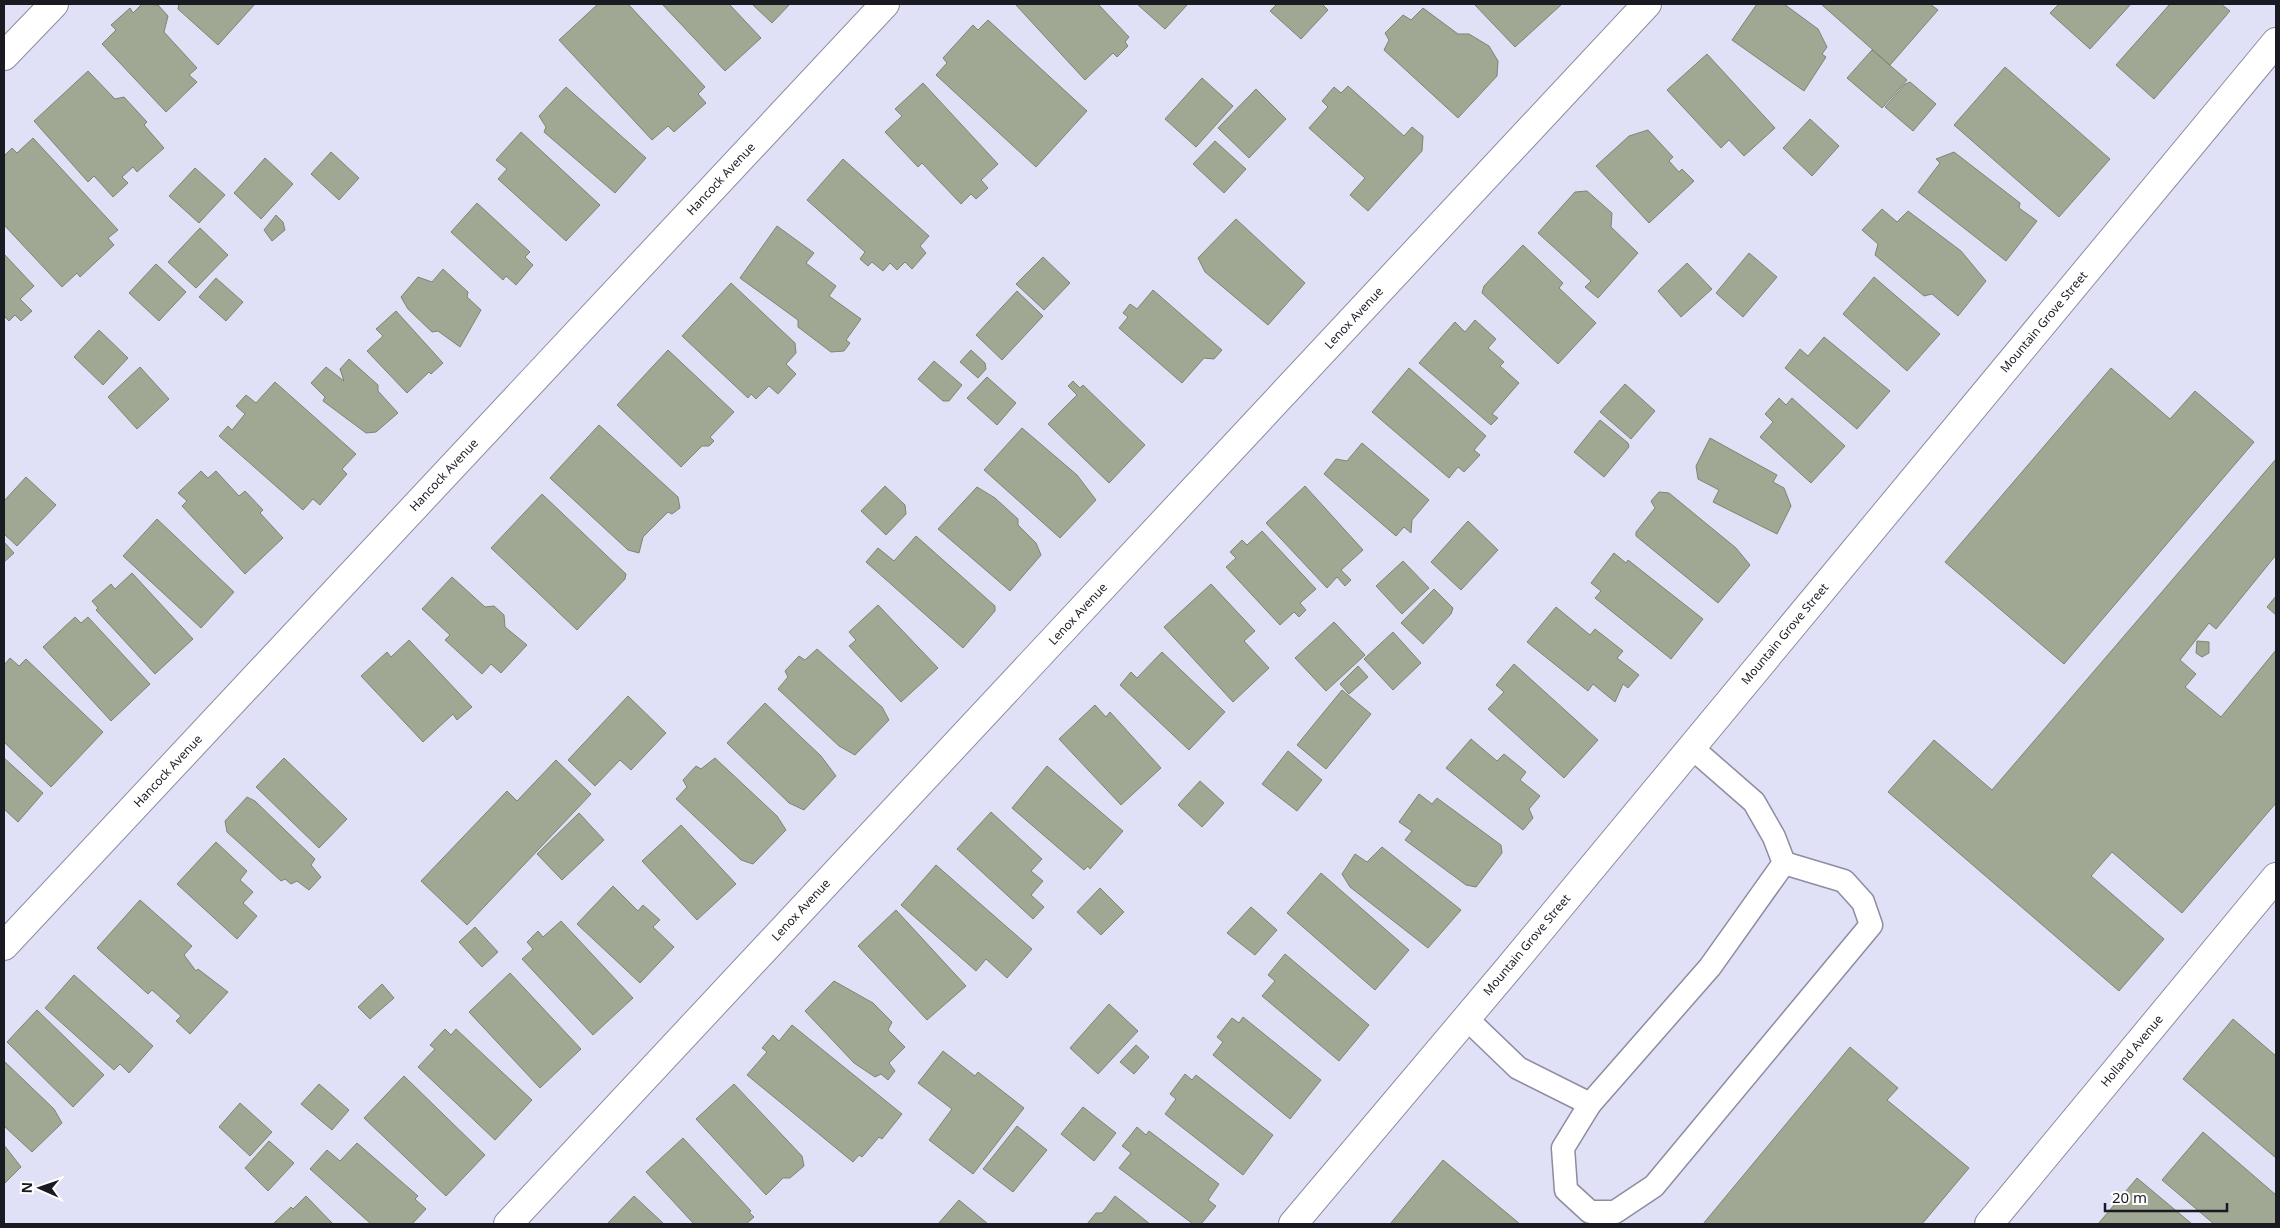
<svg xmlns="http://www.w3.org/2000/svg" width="2280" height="1228" font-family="'Noto Sans',sans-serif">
<rect width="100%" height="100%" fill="#e0e0f6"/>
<!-- building -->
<g fill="#a0a894" stroke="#7e8572">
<polygon points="142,4 158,5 168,16 164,32 197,68 189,75 197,82 166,112 102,44 116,30 111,25 130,8 133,13"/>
<polygon points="179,4 255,4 218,45 178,9"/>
<polygon points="598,4 628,4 705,87 698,94 706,103 674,132 668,126 652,140 559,40"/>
<polygon points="662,4 729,4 761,38 725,71"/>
<polygon points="752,4 790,4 772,23"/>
<polygon points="1015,4 1098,4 1129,37 1125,42 1128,46 1117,57 1113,53 1085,80"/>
<polygon points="1137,4 1188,4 1165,29"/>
<polygon points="1277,4 1322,4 1328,10 1301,39 1270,11"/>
<polygon points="1474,4 1562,4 1515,47"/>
<polygon points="1757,4 1784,4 1818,29 1827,47 1822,54 1826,57 1804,91 1732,40"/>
<polygon points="1821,4 1930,4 1938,10 1890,65"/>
<polygon points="2059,4 2131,4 2090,49 2050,13"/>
<polygon points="2170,4 2221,4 2230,11 2154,99 2116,65"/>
<polygon points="1423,8 1458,34 1469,34 1489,46 1498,61 1497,76 1458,118 1384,50 1389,40 1385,33 1403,15 1411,20"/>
<polygon points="988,20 1087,111 1036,167 936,75 947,63 943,58 973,25 978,30"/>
<polygon points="1872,50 1907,80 1882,108 1847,78"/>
<polygon points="1707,54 1775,128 1744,156 1729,140 1721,148 1667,90"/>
<polygon points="2005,67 2110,159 2059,217 1954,125"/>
<polygon points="88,71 115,99 124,97 147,122 144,125 164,148 137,172 133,167 122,177 128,183 113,197 94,176 88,182 34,121"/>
<polygon points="1202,78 1233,106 1196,147 1165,119"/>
<polygon points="1910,82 1936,104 1913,131 1885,107 1905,84"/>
<polygon points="923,83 998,164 981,180 988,188 976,199 971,194 961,204 922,163 918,167 885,132 902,116 895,109"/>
<polygon points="1348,86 1404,136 1412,127 1423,136 1422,151 1368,211 1350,195 1365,178 1309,128 1328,107 1322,101 1334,87 1341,93"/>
<polygon points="566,87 646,158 615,193 544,132 546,127 539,116"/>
<polygon points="1256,89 1286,119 1249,158 1218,128"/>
<polygon points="1810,119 1839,146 1812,176 1783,148"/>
<polygon points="1648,130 1673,157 1669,161 1679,172 1682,169 1694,181 1649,223 1596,166 1629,136"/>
<polygon points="521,132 600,205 566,241 498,179 507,169 496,160"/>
<polygon points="33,138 118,230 108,238 114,245 80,277 77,273 62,287 4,225 4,156 12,148 17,153"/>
<polygon points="1215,141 1246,169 1224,193 1193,164"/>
<polygon points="331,152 359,178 339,200 311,174"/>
<polygon points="1954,152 2020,203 2019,208 2037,221 2006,261 1918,192 1940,163 1936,159"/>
<polygon points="265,158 293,184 261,219 234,193"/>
<polygon points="843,159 929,236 920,246 926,253 912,269 905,262 897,270 890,263 883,271 872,262 868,266 860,259 865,252 807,200"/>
<polygon points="195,168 225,195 199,223 169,196"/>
<polygon points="1587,191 1612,213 1611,227 1638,253 1598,298 1585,287 1591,281 1538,233 1575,192"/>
<polygon points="477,203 530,252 525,257 533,265 516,285 506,276 503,280 451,232"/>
<polygon points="1882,209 1897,222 1908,211 1961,251 1986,281 1958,316 1932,294 1924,296 1875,255 1878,244 1862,230"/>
<polygon points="276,215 283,222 285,230 272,241 264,230"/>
<polygon points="1236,219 1305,283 1268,325 1205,272 1198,258"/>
<polygon points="777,226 814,253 806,263 836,286 829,296 861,319 846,340 850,343 844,351 831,352 798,327 798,320 740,278"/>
<polygon points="200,228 228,255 196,288 168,262"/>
<polygon points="1523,245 1563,283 1559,288 1596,323 1558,364 1482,293 1484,286"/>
<polygon points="1749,253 1777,277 1743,317 1716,293"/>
<polygon points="4,254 34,286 20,299 32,311 21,321 15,315 9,321 4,316"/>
<polygon points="1043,257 1070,283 1044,310 1016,284"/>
<polygon points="1687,263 1712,289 1681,317 1658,291"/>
<polygon points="156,264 186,292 159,321 129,293"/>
<polygon points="443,269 468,292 467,297 481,310 460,347 438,331 432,332 408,309 401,297 418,277 432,282"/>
<polygon points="1874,277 1940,334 1907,371 1843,314"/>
<polygon points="216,278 243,302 226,321 199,297"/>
<polygon points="731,283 795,343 796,353 786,364 796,374 778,394 769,386 756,399 751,394 748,398 682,336"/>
<polygon points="1153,290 1222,350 1214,359 1204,358 1182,383 1119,328 1128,317 1123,313 1130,304 1137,309"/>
<polygon points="1017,291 1043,316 1002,360 976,335"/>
<polygon points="396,311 443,363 431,374 429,372 407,393 367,351 383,336 376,329"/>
<polygon points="1475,320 1496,339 1488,348 1504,362 1500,366 1519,383 1492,414 1498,418 1491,425 1419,363 1455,322 1465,332"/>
<polygon points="99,330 128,358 103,385 74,357"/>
<polygon points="1824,337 1890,391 1857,429 1785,368 1800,349 1808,356"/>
<polygon points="668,350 734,412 710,437 714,441 709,446 702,446 681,467 617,405"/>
<polygon points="971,350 985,363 986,369 978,378 960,362"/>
<polygon points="349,359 378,385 378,391 398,413 376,432 366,433 323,401 325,397 311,383 326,367 344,381 340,369"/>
<polygon points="934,361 962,385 949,401 943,401 918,379"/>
<polygon points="140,367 169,399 137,429 108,397"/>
<polygon points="1409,368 1486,436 1474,450 1480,455 1464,472 1458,467 1449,478 1372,412"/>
<polygon points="2111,368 2170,419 2195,391 2254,442 2064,664 1945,562"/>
<polygon points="987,377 1016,403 997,425 967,398"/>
<polygon points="1073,381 1080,388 1083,385 1145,445 1109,483 1048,424 1077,395 1068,386"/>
<polygon points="275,382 356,454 342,469 347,474 320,505 313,499 303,510 219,436 228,426 232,430 245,414 236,406 246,395 256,403"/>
<polygon points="1625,384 1655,411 1631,439 1600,412"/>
<polygon points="1779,398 1786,405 1792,398 1845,446 1811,483 1760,437 1773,422 1765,414"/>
<polygon points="1600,420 1628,443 1629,447 1604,477 1574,452"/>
<polygon points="599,425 678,497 680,508 672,514 668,512 643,537 639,553 628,550 550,478"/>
<polygon points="1022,428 1077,475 1096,500 1060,538 984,470"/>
<polygon points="1710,438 1777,475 1773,482 1784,488 1791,506 1777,534 1713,502 1719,490 1698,479 1696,466"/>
<polygon points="1362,443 1429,500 1412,520 1411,533 1404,527 1396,536 1324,474 1336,459 1347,461"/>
<polygon points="2276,459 2276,555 2216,629 2209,623 2180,660 2196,674 2185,687 2221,717 2276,650 2276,803 2182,913 2112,852 2091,876 2164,939 2119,991 1888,792 1934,740 1992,790"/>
<polygon points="201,471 208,478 216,471 239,496 245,491 263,510 260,513 283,538 245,574 182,506 187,501 178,493"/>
<polygon points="26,477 56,505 17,546 4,534 4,501"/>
<polygon points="885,486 905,505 906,514 886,535 861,511"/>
<polygon points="1305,486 1363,550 1341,570 1351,580 1345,586 1337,577 1327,588 1266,523"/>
<polygon points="977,487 995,498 1018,519 1018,525 1036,543 1041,555 1010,591 938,529"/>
<polygon points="1659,492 1669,493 1736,548 1750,565 1718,603 1636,536 1636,532 1655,508 1651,501"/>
<polygon points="542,494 626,574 625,579 577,630 491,548"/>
<polygon points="157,519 234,592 201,628 123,556"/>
<polygon points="1468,521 1498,550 1461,590 1431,562"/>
<polygon points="1262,531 1316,589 1300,603 1306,610 1299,617 1294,612 1280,625 1226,567 1236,558 1230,552 1242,540 1247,545"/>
<polygon points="916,536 995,606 995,611 963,648 866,562 878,548 894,561"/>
<polygon points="4,542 14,553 4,562"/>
<polygon points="1614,553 1626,563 1628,560 1703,619 1671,659 1595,598 1601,591 1591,583"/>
<polygon points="1403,561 1429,588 1402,614 1376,586"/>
<polygon points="132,573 193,639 155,674 96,610 98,608 92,601 111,584 115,589"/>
<polygon points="452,577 485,607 494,606 504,615 505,627 527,645 501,673 491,664 482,674 445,640 450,635 422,609"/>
<polygon points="1211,584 1255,631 1244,641 1269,668 1233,702 1164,627"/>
<polygon points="1434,589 1453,608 1451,614 1423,644 1401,623"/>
<polygon points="2276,596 2276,615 2267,607"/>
<polygon points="878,605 938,668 901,702 849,646 856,640 849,632"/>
<polygon points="1556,607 1590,635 1595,629 1623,651 1617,658 1639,675 1628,688 1623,684 1615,702 1593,684 1588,691 1527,642"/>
<polygon points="75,617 81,623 88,617 150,684 111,721 43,647"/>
<polygon points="1334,622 1365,655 1326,691 1295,658"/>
<polygon points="1393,632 1421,663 1393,690 1364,659"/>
<polygon points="409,640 472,707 457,720 453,714 423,742 361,676 387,652 391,657"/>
<polygon points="2197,641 2209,642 2209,653 2202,657 2196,653"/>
<polygon points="817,649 882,707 889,720 855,755 839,746 778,689 788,677 785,671 799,656 805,660"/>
<polygon points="1162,652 1225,712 1189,750 1120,685 1131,672 1137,678"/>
<polygon points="10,658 19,666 26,659 103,732 51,787 4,742 4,665"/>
<polygon points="1514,664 1598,740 1564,778 1488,709 1504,692 1496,685"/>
<polygon points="1358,666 1368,677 1349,694 1340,684"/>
<polygon points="1342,690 1371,714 1326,769 1297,745"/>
<polygon points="628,696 666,733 631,770 620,760 595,786 568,760"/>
<polygon points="765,703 821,756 836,776 804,810 789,803 727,743"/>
<polygon points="1095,705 1106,717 1110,712 1161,768 1121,805 1059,739"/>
<polygon points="1471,739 1497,761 1504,754 1526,772 1520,780 1540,796 1529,809 1533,818 1523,830 1446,768"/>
<polygon points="1288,751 1322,780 1297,811 1262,784"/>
<polygon points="4,758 43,793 18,822 4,809"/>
<polygon points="284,758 347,819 319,848 256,787"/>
<polygon points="715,758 777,816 786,830 753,864 741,860 676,799 687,787 683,780 696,766 701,769"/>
<polygon points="556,760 591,794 467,925 421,881 507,791 517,801"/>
<polygon points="1047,766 1123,831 1090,869 1088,866 1084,870 1012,808"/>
<polygon points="1200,781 1224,803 1202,827 1178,805"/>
<polygon points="1419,794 1432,804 1437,798 1501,845 1502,853 1476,887 1466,885 1405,840 1412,831 1399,822"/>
<polygon points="247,797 255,801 315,859 311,865 321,877 309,890 297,881 291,884 285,879 281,881 227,832 225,821"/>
<polygon points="991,812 1042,859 1031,871 1043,881 1031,895 1044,907 1033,919 957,849"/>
<polygon points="579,813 604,840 562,880 537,854"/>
<polygon points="681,825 736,884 697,920 642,861"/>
<polygon points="216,842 247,871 240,880 253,892 243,903 257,916 237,939 177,884"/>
<polygon points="1382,847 1461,910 1428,948 1350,887 1342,874 1355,854 1367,862"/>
<polygon points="936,865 1032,949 1007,978 986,959 976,971 901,905"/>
<polygon points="1321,873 1409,950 1375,990 1287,913"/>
<polygon points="613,886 638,911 643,905 660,920 653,927 674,947 640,983 577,924"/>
<polygon points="1100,888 1124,912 1101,935 1077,912"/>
<polygon points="140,900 192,946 184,955 196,971 198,969 228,992 190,1034 176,1021 181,1016 152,990 148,994 97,948"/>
<polygon points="1251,907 1277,930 1255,955 1227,933"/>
<polygon points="896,910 966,986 927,1020 858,946"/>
<polygon points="561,921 633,998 593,1035 522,959 533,949 527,942 538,931 543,937"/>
<polygon points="475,927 498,952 482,967 459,942"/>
<polygon points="1285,954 1369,1025 1339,1061 1262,996 1275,981 1268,975"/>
<polygon points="510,973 581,1049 540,1088 469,1012"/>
<polygon points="74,975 153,1046 129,1073 120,1064 114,1070 45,1008"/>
<polygon points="834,981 873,1003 892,1022 888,1030 905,1047 889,1063 895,1071 888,1080 881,1074 875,1077 854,1063 805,1011"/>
<polygon points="382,984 394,998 370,1019 358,1007"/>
<polygon points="1109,1004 1138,1031 1098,1074 1070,1048"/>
<polygon points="37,1010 104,1075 73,1107 7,1042"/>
<polygon points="1243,1017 1321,1080 1290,1119 1213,1055 1223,1042 1217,1037 1232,1018 1239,1023"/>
<polygon points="2233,1019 2276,1056 2276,1158 2183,1079"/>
<polygon points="792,1025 902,1114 882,1139 879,1137 862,1157 859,1155 853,1162 747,1075 767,1052 762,1048 773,1035 779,1041"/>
<polygon points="445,1029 451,1035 456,1029 532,1100 495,1140 418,1067 435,1049 430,1045"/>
<polygon points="1136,1045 1149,1057 1134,1074 1120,1062"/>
<polygon points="1850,1047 1898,1088 1887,1100 1969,1168 1922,1224 1703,1224"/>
<polygon points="943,1051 975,1076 978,1072 1024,1108 973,1174 929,1140 952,1109 918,1083"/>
<polygon points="4,1061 54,1109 62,1123 32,1152 4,1126"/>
<polygon points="1185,1074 1192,1080 1196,1075 1273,1135 1243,1175 1165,1114 1176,1099 1170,1094"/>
<polygon points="404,1076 485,1155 446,1196 364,1118"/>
<polygon points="319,1084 349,1110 332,1130 301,1104"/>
<polygon points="734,1084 802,1156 804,1166 790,1178 783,1178 766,1195 696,1119"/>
<polygon points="240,1103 272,1132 250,1156 219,1127"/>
<polygon points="1083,1107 1116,1133 1094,1161 1061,1134"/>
<polygon points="1017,1126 1047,1150 1013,1192 983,1169"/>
<polygon points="1137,1127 1146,1135 1149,1131 1219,1184 1208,1200 1216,1206 1201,1224 1193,1224 1119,1168 1131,1153 1122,1146"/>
<polygon points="2203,1132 2276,1195 2276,1224 2214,1224 2162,1180"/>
<polygon points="683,1138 751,1211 749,1212 754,1217 746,1224 694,1224 646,1172"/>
<polygon points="269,1141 294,1163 268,1191 245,1168"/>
<polygon points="357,1143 418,1196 415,1199 426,1209 412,1224 371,1224 310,1169 327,1150 340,1161"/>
<polygon points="4,1145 21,1167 4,1184"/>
<polygon points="1443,1160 1520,1224 1390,1224"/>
<polygon points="2137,1178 2192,1224 2098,1224"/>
<polygon points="306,1196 333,1224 273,1224 291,1207 293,1209"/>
<polygon points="634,1196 664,1224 607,1224"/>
<polygon points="1115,1196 1150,1224 1087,1224 1096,1213 1102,1213"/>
<polygon points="959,1200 988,1224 938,1224"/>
</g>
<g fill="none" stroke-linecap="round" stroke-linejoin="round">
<!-- service casing -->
<g stroke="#8d8ca1" stroke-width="25">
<g id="service">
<polyline points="1466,1018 1518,1068 1590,1104 1710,967 1784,863 1774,837 1754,802 1691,747"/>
<polyline points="1590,1104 1563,1148 1566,1190 1590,1212 1615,1212 1654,1186 1871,925 1863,902 1844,881 1784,863"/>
</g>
</g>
<!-- minor casing -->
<g stroke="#8d8ca1" stroke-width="30">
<g id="minor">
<polyline points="4,56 54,4"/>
<polyline points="508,1224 1647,4"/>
<polyline points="1293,1224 1508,969 2276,42"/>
<polyline points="1989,1224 2276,877"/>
</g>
</g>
<!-- tertiary casing -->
<g stroke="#8d8ca1" stroke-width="30">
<polyline id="tertiary" points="4,946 885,4"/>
</g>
<!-- service -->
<use href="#service" stroke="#fff" stroke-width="22"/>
<!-- minor -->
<use href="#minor" stroke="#fff" stroke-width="28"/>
<!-- tertiary -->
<use href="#tertiary" stroke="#fff" stroke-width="28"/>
</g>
<g text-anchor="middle" stroke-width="4.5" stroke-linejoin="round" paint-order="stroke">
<!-- street labels -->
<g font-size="12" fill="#1a1a22" stroke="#fff">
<text transform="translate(721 179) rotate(-47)" y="4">Hancock Avenue</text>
<text transform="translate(1354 318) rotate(-47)" y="4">Lenox Avenue</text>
<text transform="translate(2044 322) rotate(-50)" y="4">Mountain Grove Street</text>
<text transform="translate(444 475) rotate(-47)" y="4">Hancock Avenue</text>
<text transform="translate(1078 614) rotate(-47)" y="4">Lenox Avenue</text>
<text transform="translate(1785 634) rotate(-50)" y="4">Mountain Grove Street</text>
<text transform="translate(168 771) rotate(-47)" y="4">Hancock Avenue</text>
<text transform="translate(801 910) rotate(-47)" y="4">Lenox Avenue</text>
<text transform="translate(1527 945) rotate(-50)" y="4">Mountain Grove Street</text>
<text transform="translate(2132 1051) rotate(-50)" y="4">Holland Avenue</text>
</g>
</g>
<!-- border -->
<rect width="2280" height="1228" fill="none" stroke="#1a1a22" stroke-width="10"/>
<!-- north arrow -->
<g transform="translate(40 1188) rotate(272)" stroke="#ffffff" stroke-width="4" paint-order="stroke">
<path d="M0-4L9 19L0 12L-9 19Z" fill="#1a1a22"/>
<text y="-8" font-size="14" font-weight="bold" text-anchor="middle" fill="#1a1a22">N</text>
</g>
<!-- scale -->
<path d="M2105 1203v8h122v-8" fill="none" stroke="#1a1a22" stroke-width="2.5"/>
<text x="2112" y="1203" font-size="15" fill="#1a1a22" stroke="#ffffff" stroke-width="4" paint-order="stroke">20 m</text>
</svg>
